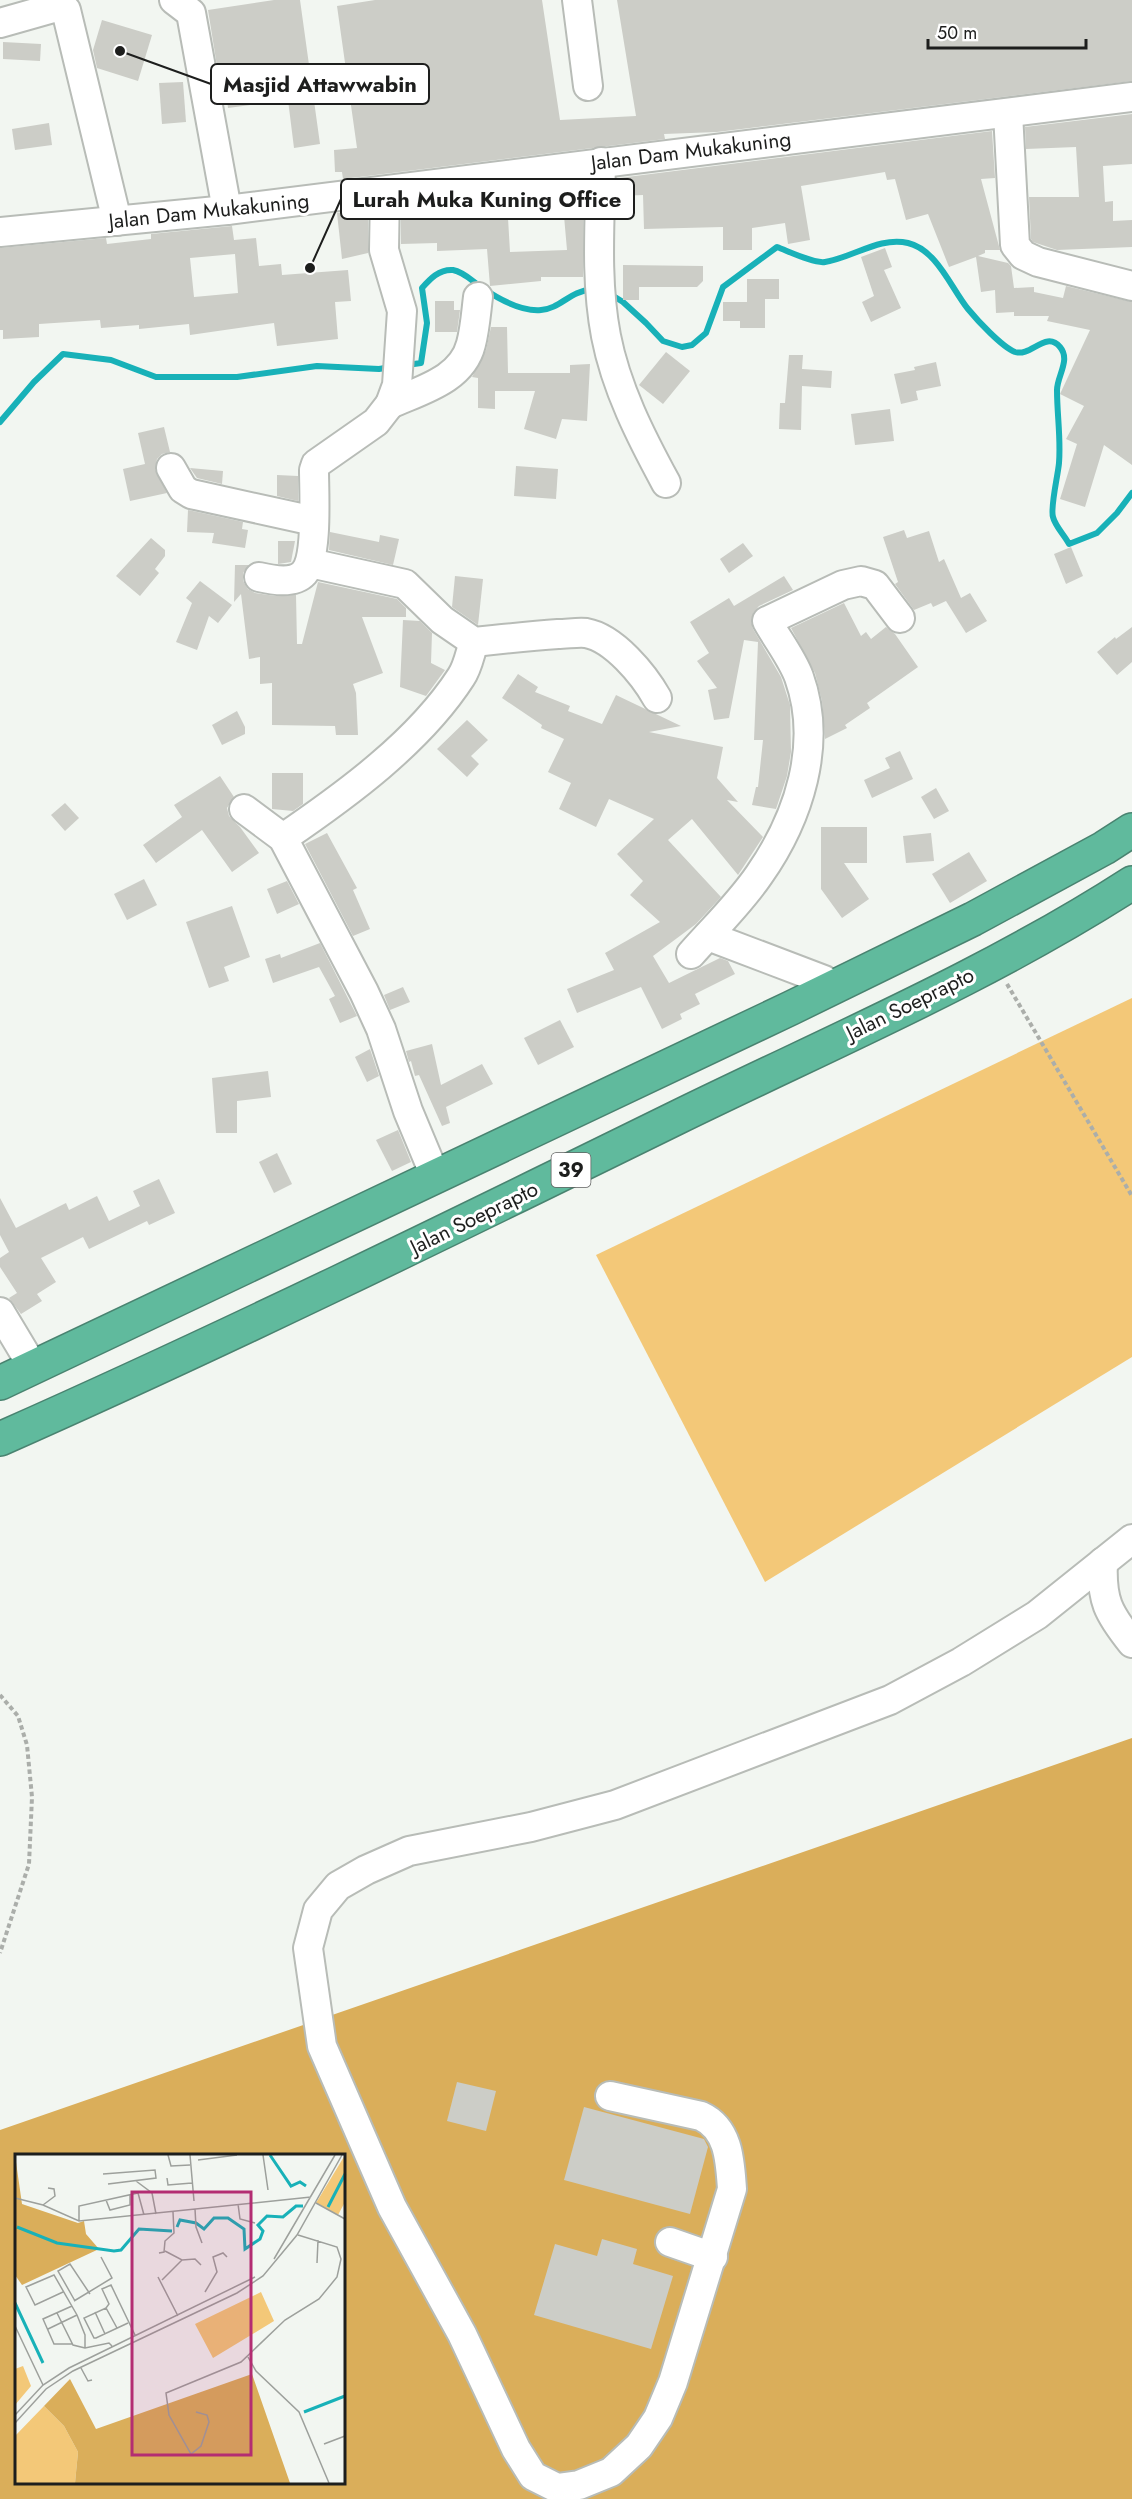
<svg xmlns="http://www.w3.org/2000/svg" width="1132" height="2499" font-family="Jost,sans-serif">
<rect width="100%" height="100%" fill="#f2f6f1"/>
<!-- green -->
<polygon fill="#f3c878" points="1132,998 1132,1357 765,1582 596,1255"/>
<!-- forest -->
<path fill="#daae5a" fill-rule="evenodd" d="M1132,1738V2499H0V2130ZM16,2156H344V2482H16Z"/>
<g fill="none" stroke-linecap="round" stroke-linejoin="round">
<!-- stream -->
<g stroke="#18b1b8" stroke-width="6">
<path d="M610,294L623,302L646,323L663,341L682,347L692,345L706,333L723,287L777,247C788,251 815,264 825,262C852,258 880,236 908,243C937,250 951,288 968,309C977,320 1002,347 1015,352C1031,357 1046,330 1060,347C1071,360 1057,376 1057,390C1057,415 1061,438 1059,463C1058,475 1050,508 1053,517C1055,526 1065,536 1069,544L1097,533L1117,513L1132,493"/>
<path d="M407,365L421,363L427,323L422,288C430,279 439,269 453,270C464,272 472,281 481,287C497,298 520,312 541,310C560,309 571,290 591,290"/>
<polyline points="0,422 34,382 63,354 111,360 156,377 237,377 317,366 379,369 391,367"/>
</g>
</g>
<!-- building -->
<g fill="#cccdc7" fill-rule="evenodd">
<polygon points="274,0 300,0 320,144 294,148 288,100 228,108 222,65 217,66 208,10"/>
<polygon points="375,0 542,0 560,120 636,116 617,0 1132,0 1132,81 717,132 664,134 665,139 343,179 342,172 335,172 334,150 357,148 337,6"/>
<polygon points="102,20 152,35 138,81 97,68 93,50"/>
<polygon points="3,42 41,44 40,61 3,59"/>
<polygon points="183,82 186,122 162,124 159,83"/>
<polygon points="1132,114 1132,164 1103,166 1105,202 1113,201 1113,221 1132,220 1132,247 1057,250 1033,242 1031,239 1029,197 1079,197 1076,147 1026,149 1025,127"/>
<polygon points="49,123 52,145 15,150 12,129"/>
<polygon points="992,131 995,178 981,179 1000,250 985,250 985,253 978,256 1008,263 1011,266 1014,288 1034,287 1034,292 1063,298 1066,286 1132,302 1132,465 1104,445 1085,507 1060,499 1077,444 1066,439 1084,406 1060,394 1090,330 1047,321 1049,316 1014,316 1014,312 996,313 995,290 981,292 976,257 949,267 928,214 906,220 895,179 887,180 885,172 801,186 810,240 788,244 785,223 752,228 752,250 723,250 723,227 644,229 643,195 620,196 619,178"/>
<path d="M584,182L583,277H541V281L490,286L487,249L437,251V243L401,244V205L433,201V210L496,207L494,193ZM564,216L567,250L510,252L508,218Z"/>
<polygon points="368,209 368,253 342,259 337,213"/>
<path d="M232,226L234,240L256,238L259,266L281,264L282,275L348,270L351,301L335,302L338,339L277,346L274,323L190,335L189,324L139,329V325L101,328L100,320L39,324V337L3,339V330H0V248L106,238L107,244L151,239V234ZM235,254L238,293L194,297L190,258Z"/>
<polygon points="885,248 892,267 884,270 901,308 871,322 862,302 874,296 861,257"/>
<polygon points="623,265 703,266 703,281 697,287 639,287 639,300 623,300"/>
<polygon points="747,279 779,279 779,299 765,299 765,328 740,328 740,321 723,321 723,302 747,302"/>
<polygon points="435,301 454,301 454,310 460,310 457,332 435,332"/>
<polygon points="491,327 507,327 508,373 570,373 570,365 590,364 587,421 562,419 556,439 524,429 535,391 495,391 495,409 478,408 478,378 472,377 486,350"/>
<polygon points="666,352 690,371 663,404 639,385"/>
<polygon points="789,355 803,355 802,369 832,371 831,388 802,386 801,430 779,429 780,403 785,403"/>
<polygon points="936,362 941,386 916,391 918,400 901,404 894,374 915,370 914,367"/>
<polygon points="890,409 894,441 855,445 851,414"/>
<polygon points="164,427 170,452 162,454 157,459 155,469 167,493 130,501 123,469 145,464 138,433"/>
<polygon points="516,466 558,469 556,499 514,496"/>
<polygon points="190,468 223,471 222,484 197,478"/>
<polygon points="277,475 298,476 298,501 277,496"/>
<polygon points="188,510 243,522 242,529 248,530 245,548 212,543 214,533 187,532"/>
<polygon points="904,530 907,538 929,531 939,562 944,559 961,598 970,593 987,621 966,633 946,601 933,607 931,603 914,610 895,584 898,582 883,537"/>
<polygon points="330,532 379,542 380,535 399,539 393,565 329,550"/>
<polygon points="151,538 165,550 165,556 155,569 159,573 140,596 116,576"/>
<polygon points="278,541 295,541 291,562 278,564"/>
<polygon points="743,543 753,556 729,573 720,559"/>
<polygon points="1071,547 1083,576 1066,584 1054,554"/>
<polygon points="235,565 249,565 243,573 243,581 248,589 255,593 275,596 296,595 297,644 302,644 318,582 397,599 406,608 406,617 362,617 383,673 353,684 356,693 358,735 336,735 335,726 272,725 272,683 260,684 260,657 249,659 241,594 234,602"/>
<polygon points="455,576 483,579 478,625 452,607"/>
<polygon points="784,576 793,590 759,606 754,612 751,620 753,629 781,677 790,705 791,752 787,776 776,809 752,805 756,787 758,787 763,740 754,740 758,642 744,640 729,718 714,720 708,690 717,688 697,661 709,653 690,622 729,598 734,606"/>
<polygon points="200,581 232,605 218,623 209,616 197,650 176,642 192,603 186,598"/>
<polygon points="844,603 861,636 866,632 871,639 886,627 895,634 918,667 867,703 870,708 845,725 847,728 825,739 822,701 815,673 791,628"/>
<polygon points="403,620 420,621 432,633 431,663 445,670 426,696 400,687"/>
<polygon points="1132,627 1132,662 1117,675 1097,652 1115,637 1116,639"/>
<polygon points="518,674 538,687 535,692 570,706 568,711 602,724 616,695 681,726 649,732 723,747 717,778 738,802 727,800 763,837 738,875 692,819 668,840 721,897 696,924 653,956 669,983 720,958 728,961 735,974 695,994 700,1004 680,1014 682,1019 662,1029 641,987 577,1013 567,989 614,970 605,953 660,922 630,895 643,881 617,854 654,819 609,799 596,827 559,809 571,783 548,772 564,739 541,728 542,725 502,698"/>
<polygon points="237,711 245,727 245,734 222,745 212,725"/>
<polygon points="467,720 488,740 471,756 479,764 467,777 437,749"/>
<polygon points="900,751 913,779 872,798 864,780 890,768 885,758"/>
<polygon points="272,773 303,773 303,804 293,811 272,809"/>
<polygon points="220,776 234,797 227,808 229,816 240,827 259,853 232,872 202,830 156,863 143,845 182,817 174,805"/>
<polygon points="936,788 949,811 934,819 921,797"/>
<polygon points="65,803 79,818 65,831 51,815"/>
<polygon points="821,827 867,827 867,863 844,863 869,899 842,918 821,889"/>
<polygon points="327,833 357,888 353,890 370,929 353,936 305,844"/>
<polygon points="931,833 934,861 906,863 903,836"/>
<polygon points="969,852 987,881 950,903 932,874"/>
<polygon points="144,879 157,905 127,920 114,894"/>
<polygon points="287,881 299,904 277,914 267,889"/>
<polygon points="232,906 250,957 224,967 229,981 209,988 186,922"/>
<polygon points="320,943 357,1016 340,1023 329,999 335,996 319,967 273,983 265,959 280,954 281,958"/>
<polygon points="403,987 410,1002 390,1010 384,995"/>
<polygon points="560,1020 574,1047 538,1065 524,1038"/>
<polygon points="432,1044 441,1085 482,1064 493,1084 446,1107 450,1123 442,1126 419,1075 415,1076 411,1061 409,1062 406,1051"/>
<polygon points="370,1049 379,1076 367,1082 355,1057"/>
<polygon points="268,1071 271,1097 237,1101 237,1133 216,1133 212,1078"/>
<polygon points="398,1130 411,1162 392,1171 376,1140"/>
<polygon points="277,1153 292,1184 274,1193 259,1162"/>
<polygon points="159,1179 175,1213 149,1225 147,1221 89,1249 83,1237 41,1258 56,1282 37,1294 42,1301 21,1314 9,1298 17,1293 0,1267 0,1258 9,1252 0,1235 0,1198 16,1228 66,1203 69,1210 97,1196 109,1221 140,1206 133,1191"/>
<polygon points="457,2082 496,2091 486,2131 447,2121"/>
<polygon points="584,2107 704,2139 708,2147 690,2214 564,2180"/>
<polygon points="602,2239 637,2249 633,2264 673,2276 651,2349 534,2315 555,2244 597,2256"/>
</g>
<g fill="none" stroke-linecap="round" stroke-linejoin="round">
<!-- minor casing -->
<g stroke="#b8bcb7" stroke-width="32">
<g id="minor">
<polyline points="174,0 191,13 227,210"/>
<polyline points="577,0 588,86"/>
<polyline points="0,23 60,6 66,10 117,221"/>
<polyline points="1008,113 1015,245 1023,255 1038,262 1132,286"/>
<path d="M601,162C600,220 595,279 606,336C616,388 641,437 666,483"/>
<polyline points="0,232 227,210 1132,97"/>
<path d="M390,404C421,390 462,380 471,344C475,329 476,313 478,297"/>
<polyline points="171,468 183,489 191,494 314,521"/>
<path d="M310,563L405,584L442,620L474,642C502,639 530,636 558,634C567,634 578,632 586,633C614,638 644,675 657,698"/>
<path d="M259,577C272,580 294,584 304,573C318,557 314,492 314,470L316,464L376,422L390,404L397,385L402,311L384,250L385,191"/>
<polyline points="244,809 283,838 364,992 381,1029 408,1111 436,1178"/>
<path d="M283,838C346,795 419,742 461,677C468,667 470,653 474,642"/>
<polyline points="708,936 824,980 834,987"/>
<path d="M691,954C714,928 740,903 759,875C799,818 823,744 799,677C792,658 777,639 767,621L843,585L861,581L875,585L900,618"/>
<polyline points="0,1312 33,1367"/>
<path d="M1103,1562C1101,1600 1108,1613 1132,1643"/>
<path d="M610,2096L701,2116C729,2129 730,2161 732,2189L673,2382L658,2418L639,2446L611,2472L579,2485L557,2488L533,2476L516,2449L462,2334L392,2207L322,2046L308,1948L318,1910L338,1886L366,1870L409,1851L531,1827L615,1805L890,1700L961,1662L1037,1615L1132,1539"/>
<polyline points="670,2242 713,2257"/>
</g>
</g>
<!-- highway casing -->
<g stroke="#498370" stroke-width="36">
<g id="highway">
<polyline points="0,1383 791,1008 973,919 1104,848 1132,830"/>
<path d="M0,1439C228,1338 452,1228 676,1118C829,1043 988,976 1132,883"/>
</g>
</g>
<!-- path -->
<g stroke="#abaeaa" stroke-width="4" stroke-dasharray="4.5 3" stroke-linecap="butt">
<polyline points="1007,984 1132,1196"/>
<polyline points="0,1695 18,1716 27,1745 32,1797 29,1864 0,1953"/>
</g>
<!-- minor -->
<use href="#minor" stroke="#fff" stroke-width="28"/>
<!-- highway -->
<use href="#highway" stroke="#60ba9d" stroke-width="33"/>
</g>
<g text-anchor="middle" stroke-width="6" stroke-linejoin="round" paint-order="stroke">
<!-- shield labels -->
<rect fill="#fff" stroke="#616261" stroke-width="1.5" x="551.5" y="1153" width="39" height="34" rx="4.5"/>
<g font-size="20" font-weight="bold" fill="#1d1e1d">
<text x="571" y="1177">39</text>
</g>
<!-- street labels -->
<g font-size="21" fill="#1d1e1d" stroke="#fff">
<text transform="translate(691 151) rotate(-7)" y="7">Jalan Dam Mukakuning</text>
<text transform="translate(209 211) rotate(-6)" y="7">Jalan Dam Mukakuning</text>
<text transform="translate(910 1004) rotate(-26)" y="7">Jalan Soeprapto</text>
<text transform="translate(474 1218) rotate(-26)" y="7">Jalan Soeprapto</text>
</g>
</g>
<!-- overview -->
<g transform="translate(15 2154)">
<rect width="330" height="330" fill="#f2f6f1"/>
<path d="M330,1V48L323,61L301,49ZM246,138L259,167L198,204L180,170ZM8,212L16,232L0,251V215ZM29,252L49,272L63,298L60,329H0V282Z" fill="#f3c878"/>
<path d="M0,1L7,50L63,69L69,67L71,80L84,95L7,131L0,121ZM237,220L275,329H60L63,298L49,272L29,252L55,225L81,275Z" fill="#daae5a"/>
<path fill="none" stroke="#18b1b8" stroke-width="3" d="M255,1L276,32L285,28L291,32M313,53L330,20M2,73L42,89L99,97L106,96L124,75L157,77M162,73L165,66L181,69L189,75L199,64H213L229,75L230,95L245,85L248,77L243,71L252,62L268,63L281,52H288M0,149L28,209M289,258L330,242"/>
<path fill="none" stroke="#9da09c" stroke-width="1.5" d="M153,1L156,12L175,11M175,1L179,47M248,1L253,36M183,6L222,1M88,20L140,16L141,24L93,30M152,24L153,31L177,29M121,27L137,39L141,60M0,44L28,51L64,67L296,43M91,46L95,56L115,51V41M301,49L330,65M223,50L225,65L240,69M28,51L40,42L39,35L33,34M180,55L181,73L187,89M64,67V52L123,39L129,61M150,97L167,106L180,105L186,111M144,99L149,98L150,87L159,79L158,58M259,105L320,1M302,109L303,86M143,123L163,162M147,126L167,106M48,138L20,151L11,133L39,121L62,161L70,181V194M190,138L202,118L198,103L208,99L212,103M59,147L97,124L86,103M60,147L43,117L55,110L75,140M57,152L28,165L39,190H57M91,154L94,150L87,135L96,131L120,181M80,158L90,180M42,159L58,191L70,194L94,189L97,192M0,172L28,231M102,174L91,154L69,164L79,184H81L113,169M33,175L62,161M233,203L241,217L284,258L314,329M66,214L73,227L77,226M181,258L192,261L194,268L186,292L176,300L154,261L151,239L226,208L270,166L304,145L322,123L326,105L322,93L283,81M0,261L28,231L54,214L240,123M0,269L31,235L58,217L222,139L248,122L282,81L327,1M309,290L330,282"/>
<path fill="#b32d72" fill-opacity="0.15" stroke="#b32d72" stroke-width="3" d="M117,38H236V301H117Z"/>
<rect width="330" height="330" fill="none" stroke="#1d1e1d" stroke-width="3"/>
</g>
<!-- callouts -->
<path fill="none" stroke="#1d1e1d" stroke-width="2" d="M120 51L211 84M310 268L341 199"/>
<g fill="#1d1e1d" stroke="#fff" stroke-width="2">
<circle cx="120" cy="51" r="6"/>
<circle cx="310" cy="268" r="6"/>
</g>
<g fill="#fff" stroke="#1d1e1d" stroke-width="2">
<rect x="211" y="64" width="218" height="40" rx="6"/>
<rect x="341" y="179" width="293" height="40" rx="6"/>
</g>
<g font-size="22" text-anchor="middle" font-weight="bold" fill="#1d1e1d">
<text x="320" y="92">Masjid Attawwabin</text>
<text x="487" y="207">Lurah Muka Kuning Office</text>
</g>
<!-- scale -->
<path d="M928 39v9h158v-9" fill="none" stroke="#1d1e1d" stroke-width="3"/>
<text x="937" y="39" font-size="18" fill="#1d1e1d" stroke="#ffffff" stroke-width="4.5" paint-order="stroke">50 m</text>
</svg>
